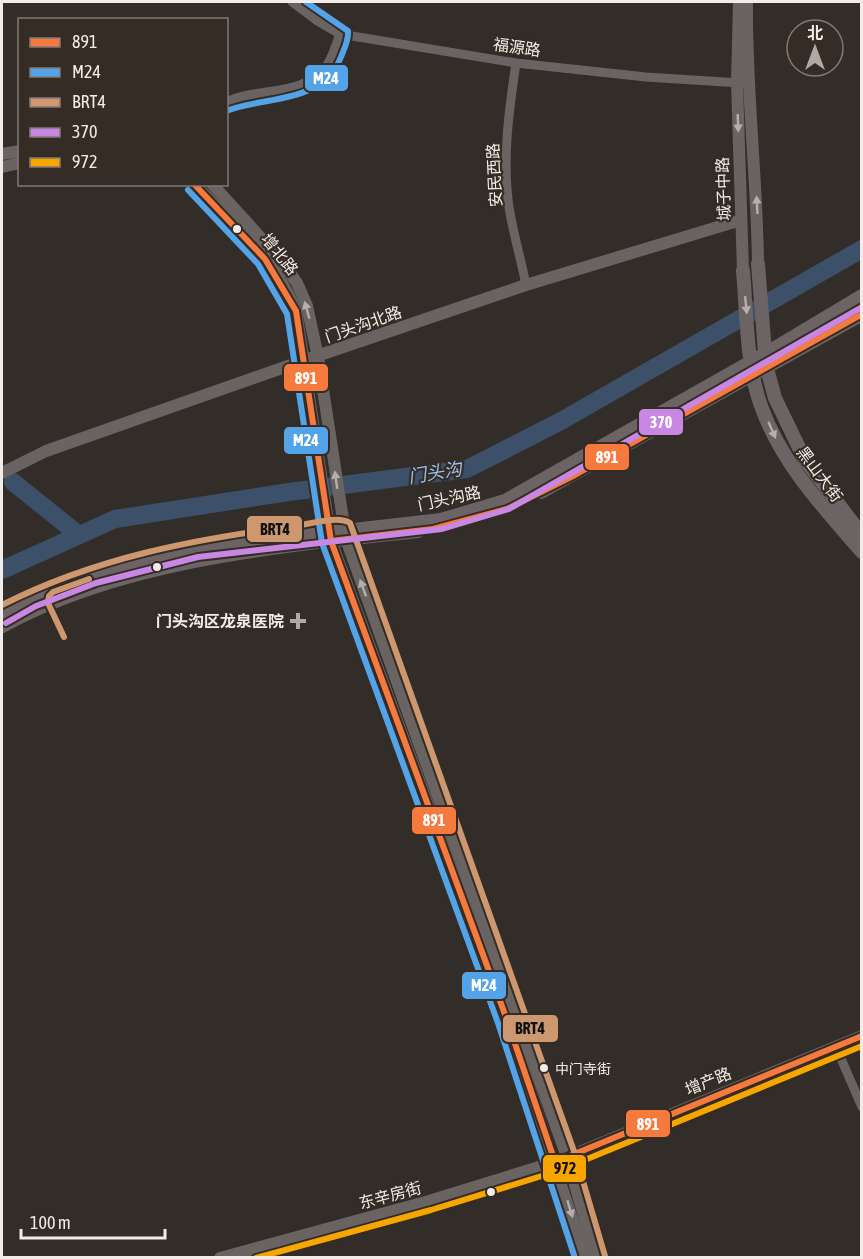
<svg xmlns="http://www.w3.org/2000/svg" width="863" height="1259" font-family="'Asap Condensed','Noto Sans SC',sans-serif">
<rect width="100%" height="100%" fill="#322d28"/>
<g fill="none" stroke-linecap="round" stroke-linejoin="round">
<!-- river -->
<g stroke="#3d5069" stroke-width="18">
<polyline points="13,482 79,535"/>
<polyline points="2,570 115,519 289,492 467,469 561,421 862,249"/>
</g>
<!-- minor -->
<g stroke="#696362" stroke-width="9">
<polyline points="292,2 316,20 340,34 516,63 646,77 741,83"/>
<path d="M516,63C509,110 502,159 509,207C513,233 521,259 526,285"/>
<path d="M226,102C259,86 303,98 327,65C333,56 336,44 340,34"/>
<polyline points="836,1047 862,1107"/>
</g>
<!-- tertiary -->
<g stroke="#696362" stroke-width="12">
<polyline points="739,2 737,83 743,271"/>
<path d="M747,2C746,89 757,176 758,264"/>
<polyline points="2,154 20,151"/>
<polyline points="2,167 20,163"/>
<path d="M194,184C232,223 276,260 296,311L331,541L507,1020L585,1258"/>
<polyline points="212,184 280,259 297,283 307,306 318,357 346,539 567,1157 596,1258"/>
<polyline points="2,473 46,451 305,360 526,285 741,220"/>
<polyline points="220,1258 429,1201 555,1162 862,1036"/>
</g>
<!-- secondary -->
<g stroke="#6c6464" stroke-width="14">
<polyline points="758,264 766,365 775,398 805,460 862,535"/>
<path d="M743,271C747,314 746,364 761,406C782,464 823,507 862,552"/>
<polyline points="541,492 862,314"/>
<polyline points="2,615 32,598 93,574 196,548 441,520 505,501 765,354 862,296"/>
<path d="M2,626C125,559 280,546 418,531"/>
</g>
<!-- bus-1 casing -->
<g stroke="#352c25" stroke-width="10">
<g id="bus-1">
<polyline points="194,184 265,259 296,311 331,541 507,1020 555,1162 862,1036"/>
<polyline points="331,541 433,529 507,509 575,475 862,314"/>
</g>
</g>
<!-- bus-2 casing -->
<g stroke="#352c25" stroke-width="10">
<g id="bus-2">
<path d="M229,110C268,96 322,104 341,57C344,49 349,40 348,31L306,2"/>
<polyline points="188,190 258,264 287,314 322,543 498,1023 575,1258"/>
</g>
</g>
<!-- bus-3 casing -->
<g stroke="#352c25" stroke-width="10">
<g id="bus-3">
<path d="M2,605C95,558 193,539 296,526C310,524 338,515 350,523L575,1154L605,1256"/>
<polyline points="64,637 48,603 49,596 53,592 89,579"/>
</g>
</g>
<!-- bus-4 casing -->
<g stroke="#352c25" stroke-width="10">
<polyline id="bus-4" points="6,623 36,606 96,583 198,557 442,529 509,509 862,307"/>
</g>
<!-- bus-5 casing -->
<g stroke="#352c25" stroke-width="10">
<polyline id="bus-5" points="256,1258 431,1210 558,1171 862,1046"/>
</g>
<!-- bus-1 -->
<use href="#bus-1" stroke="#f6793e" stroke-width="6"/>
<!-- bus-2 -->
<use href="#bus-2" stroke="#53a3e8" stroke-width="6"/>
<!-- bus-3 -->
<use href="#bus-3" stroke="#cd976f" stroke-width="6"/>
<!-- bus-4 -->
<use href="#bus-4" stroke="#c787e3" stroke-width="6"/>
<!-- bus-5 -->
<use href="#bus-5" stroke="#f7a600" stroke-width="6"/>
</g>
<!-- one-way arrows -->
<defs><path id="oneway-solid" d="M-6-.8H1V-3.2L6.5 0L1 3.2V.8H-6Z" transform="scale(1.5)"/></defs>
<g fill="#b4aeac">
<use href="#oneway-solid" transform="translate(738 123) rotate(88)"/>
<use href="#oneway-solid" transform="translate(757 205) rotate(-93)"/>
<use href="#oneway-solid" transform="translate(307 310) rotate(-106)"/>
<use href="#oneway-solid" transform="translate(336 480) rotate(-98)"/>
<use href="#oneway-solid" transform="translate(363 588) rotate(-110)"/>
<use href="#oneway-solid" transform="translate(570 1209) rotate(73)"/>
</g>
<g fill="#b6afad">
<use href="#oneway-solid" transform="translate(746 305) rotate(84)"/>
<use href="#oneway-solid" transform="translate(772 430) rotate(66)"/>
</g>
<!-- markers -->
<g fill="#f2ece8" stroke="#352c25" stroke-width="2">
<circle cx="237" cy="229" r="5"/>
<circle cx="157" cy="567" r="5"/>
<circle cx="544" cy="1068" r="5"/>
<circle cx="491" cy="1192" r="5"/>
</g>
<path fill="#afa9a5" stroke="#352c25" stroke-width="2" d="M295 612h6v6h6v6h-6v6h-6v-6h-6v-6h6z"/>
<g text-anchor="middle" stroke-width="4.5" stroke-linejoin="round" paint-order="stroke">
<!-- bus labels -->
<g font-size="14" fill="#f2ece8" stroke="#352c25" text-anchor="start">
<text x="555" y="1074">中门寺街</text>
</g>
<!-- street labels -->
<g font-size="16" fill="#f2ece8" stroke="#352c25">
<text transform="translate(517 47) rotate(8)" y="6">福源路</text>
<text transform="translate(494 175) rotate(-93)" y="6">安民西路</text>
<text transform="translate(723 189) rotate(-92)" y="6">城子中路</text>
<text transform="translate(280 254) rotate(51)" y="6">增北路</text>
<text transform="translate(363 324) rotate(-19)" y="6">门头沟北路</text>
<text transform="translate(820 474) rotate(53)" y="6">黑山大街</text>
<text transform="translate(449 498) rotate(-12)" y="6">门头沟路</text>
<text transform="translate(708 1081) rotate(-22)" y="6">增产路</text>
<text transform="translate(390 1195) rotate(-15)" y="6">东辛房街</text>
</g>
<!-- poi labels -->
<g font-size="16" font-weight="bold" fill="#f2ece8" stroke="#352c25" text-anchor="end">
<text x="284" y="627">门头沟区龙泉医院</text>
</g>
<!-- water labels -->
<g font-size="18" font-style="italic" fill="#99c2f2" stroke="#352c25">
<text transform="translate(435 473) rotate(-9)" y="6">门头沟</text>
</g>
</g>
<g stroke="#352c25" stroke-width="2">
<rect x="304" y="64" width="45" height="28" rx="6" fill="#53a3e8"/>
<rect x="283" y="363" width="46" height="29" rx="6" fill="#f6793e"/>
<rect x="638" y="408" width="46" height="28" rx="6" fill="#c787e3"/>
<rect x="283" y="426" width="46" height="29" rx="6" fill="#53a3e8"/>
<rect x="584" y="443" width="46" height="28" rx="6" fill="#f6793e"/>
<rect x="246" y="515" width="57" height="28" rx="6" fill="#cd976f"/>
<rect x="411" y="806" width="46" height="29" rx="6" fill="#f6793e"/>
<rect x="461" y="971" width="46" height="29" rx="6" fill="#53a3e8"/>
<rect x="502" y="1014" width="57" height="29" rx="6" fill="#cd976f"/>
<rect x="625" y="1109" width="46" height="29" rx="6" fill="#f6793e"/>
<rect x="542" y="1154" width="45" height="29" rx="6" fill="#f7a600"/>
</g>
<g font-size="16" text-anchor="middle" font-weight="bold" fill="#fff">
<text x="326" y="84">M24</text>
<text x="306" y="384">891</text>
<text x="661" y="428">370</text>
<text x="306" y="446">M24</text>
<text x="607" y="463">891</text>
<text x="434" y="826">891</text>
<text x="484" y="991">M24</text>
<text x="648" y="1130">891</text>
</g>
<g font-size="16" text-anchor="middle" font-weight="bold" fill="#111">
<text x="275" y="535">BRT4</text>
<text x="530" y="1034">BRT4</text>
<text x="565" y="1174">972</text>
</g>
<!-- border -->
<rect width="863" height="1259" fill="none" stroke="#f2ece8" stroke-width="6"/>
<!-- legend -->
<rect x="18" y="18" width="210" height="168" fill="#352c25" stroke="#817973" stroke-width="1.5"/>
<rect x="30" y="38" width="30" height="9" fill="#f6793e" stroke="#817973" stroke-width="1.5"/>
<text x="72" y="48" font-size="18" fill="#f2ece8">891</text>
<rect x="30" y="68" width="30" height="9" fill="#53a3e8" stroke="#817973" stroke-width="1.5"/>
<text x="72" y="78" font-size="18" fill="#f2ece8">M24</text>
<rect x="30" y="98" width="30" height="9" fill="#cd976f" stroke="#817973" stroke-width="1.5"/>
<text x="72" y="108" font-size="18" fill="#f2ece8">BRT4</text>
<rect x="30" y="128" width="30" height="9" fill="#c787e3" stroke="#817973" stroke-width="1.5"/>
<text x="72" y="138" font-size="18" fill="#f2ece8">370</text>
<rect x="30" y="158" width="30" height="9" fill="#f7a600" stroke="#817973" stroke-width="1.5"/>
<text x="72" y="168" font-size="18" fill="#f2ece8">972</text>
<!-- north arrow -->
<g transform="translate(815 48)"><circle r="28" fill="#352c25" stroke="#817973" stroke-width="1.5"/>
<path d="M0-4.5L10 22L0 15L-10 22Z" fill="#afa9a5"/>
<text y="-9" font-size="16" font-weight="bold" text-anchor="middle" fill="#f2ece8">北</text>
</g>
<!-- scale -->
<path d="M21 1229v9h144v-9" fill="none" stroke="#f2ece8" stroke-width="3"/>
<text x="30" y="1229" font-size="18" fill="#f2ece8" stroke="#352c25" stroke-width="4.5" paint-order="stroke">100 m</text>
</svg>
